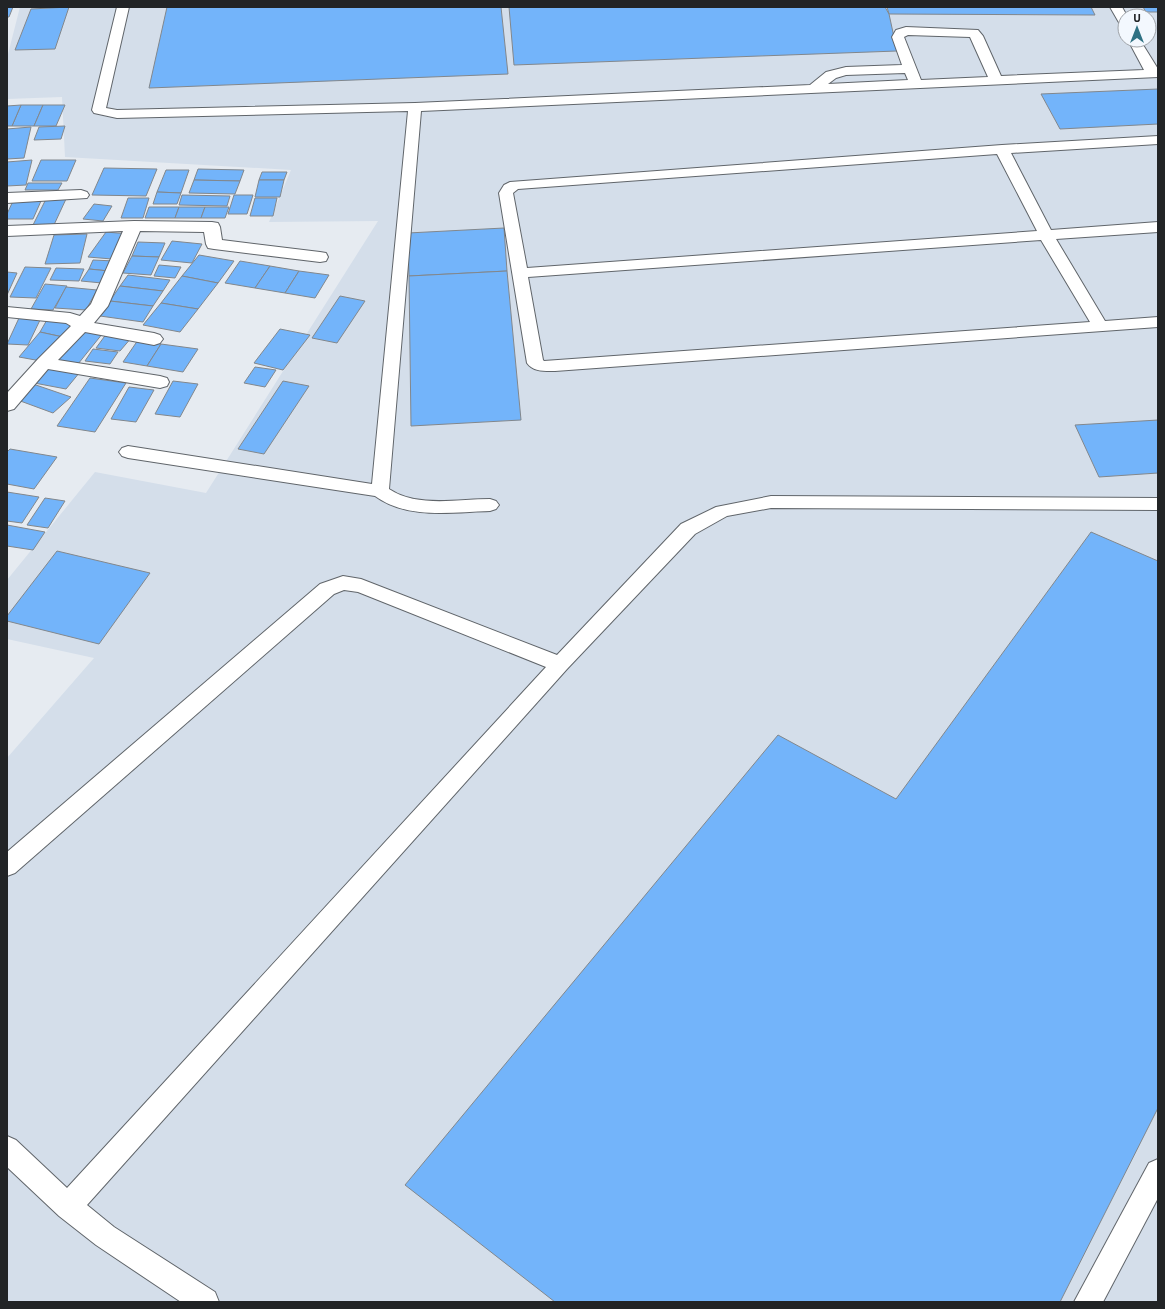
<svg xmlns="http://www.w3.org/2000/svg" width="1165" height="1309" font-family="'IBM Plex Sans',sans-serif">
  <rect width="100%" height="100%" fill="#e6ebf1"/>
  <path fill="#d4deea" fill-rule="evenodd" d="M 20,7 L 1158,7 L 1158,1302 L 7,1302 L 7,758 L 94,658 L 7,639 L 7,580 L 95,472 L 206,493 L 378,221 L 269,222 L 291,170 L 65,157 L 62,97 L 7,99 L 7,58 ZM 1125,16 L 1149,16 L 1149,40 L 1125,40 Z"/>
  <g fill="#73b4fa" stroke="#82878c">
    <polygon points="7,7 13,7 9,17 7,17"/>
    <polygon points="69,7 55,49 15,50 31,9"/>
    <polygon points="167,7 501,7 508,74 149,88"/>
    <polygon points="509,7 885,7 889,14 897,51 514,65"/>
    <polygon points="887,7 1091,7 1095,15 889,14"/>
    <polygon points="1143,7 1158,7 1158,12 1146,12"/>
    <polygon points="1158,89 1158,124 1060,129 1041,94"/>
    <polygon points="21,105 43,105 34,126 12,126"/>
    <polygon points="21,105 12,126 7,126 7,106"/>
    <polygon points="43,105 65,105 56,126 34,126"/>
    <polygon points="65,126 61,139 34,140 39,127"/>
    <polygon points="31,127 24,158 7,159 7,129"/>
    <polygon points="32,160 26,185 7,186 7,162"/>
    <polygon points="41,160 76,160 67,181 32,181"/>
    <polygon points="104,168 157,169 146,196 92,195"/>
    <polygon points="198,169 244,170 240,181 194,180"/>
    <polygon points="166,170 189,170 181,193 157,192"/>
    <polygon points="262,172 287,172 284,180 259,180"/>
    <polygon points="194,180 240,181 235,194 189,193"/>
    <polygon points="259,180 284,180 280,197 255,197"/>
    <polygon points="28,183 62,183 58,190 25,190"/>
    <polygon points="157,192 181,193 177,204 153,204"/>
    <polygon points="182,195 230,196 227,206 179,205"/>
    <polygon points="234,195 253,195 247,214 228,214"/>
    <polygon points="128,198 149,198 143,218 121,218"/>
    <polygon points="255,198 277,198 273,216 250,216"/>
    <polygon points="46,199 66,199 53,227 32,227"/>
    <polygon points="13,201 41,201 33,219 7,219 7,214"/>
    <polygon points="94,204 112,206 103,221 83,219"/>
    <polygon points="149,207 179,207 175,218 145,218"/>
    <polygon points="179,207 205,207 201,218 175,218"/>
    <polygon points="205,207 229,207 225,218 201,218"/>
    <polygon points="504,228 507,271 409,276 408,233"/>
    <polygon points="106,232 129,234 112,259 88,257"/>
    <polygon points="87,234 80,263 45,264 54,235"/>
    <polygon points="172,241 202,244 192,263 161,260"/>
    <polygon points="138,242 165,243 159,257 132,256"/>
    <polygon points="199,255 234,261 218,283 182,276"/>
    <polygon points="132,256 159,257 151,275 123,273"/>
    <polygon points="93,260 115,261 109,271 89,269"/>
    <polygon points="240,261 270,266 255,288 225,283"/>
    <polygon points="159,265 181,267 175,278 154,276"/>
    <polygon points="270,266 299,271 285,293 255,288"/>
    <polygon points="25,267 51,268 36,298 10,297"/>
    <polygon points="56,268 84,269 79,281 50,280"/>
    <polygon points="89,269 109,271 102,283 81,281"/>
    <polygon points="299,271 329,275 315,298 285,293"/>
    <polygon points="507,271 521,420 411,426 409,276"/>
    <polygon points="7,272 17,273 7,295"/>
    <polygon points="128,275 170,280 163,291 120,286"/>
    <polygon points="182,276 218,283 198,309 161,303"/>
    <polygon points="45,284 67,286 53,310 31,309"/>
    <polygon points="120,286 163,291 153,306 110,301"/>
    <polygon points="66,287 97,290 86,310 55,308"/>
    <polygon points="340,296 365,301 337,343 312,338"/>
    <polygon points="110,301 153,306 143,322 100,316"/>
    <polygon points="161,303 198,309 180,332 143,325"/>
    <polygon points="19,318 41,318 28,345 7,344"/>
    <polygon points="48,318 76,324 63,337 40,332"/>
    <polygon points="80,329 103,333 78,364 55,360"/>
    <polygon points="280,329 310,335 283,370 254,363"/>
    <polygon points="40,332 63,337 41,361 19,357"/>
    <polygon points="107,333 132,337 120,351 96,348"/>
    <polygon points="138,340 161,344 147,366 123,362"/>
    <polygon points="161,344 198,349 183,372 147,366"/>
    <polygon points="93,349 118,352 110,364 85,361"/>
    <polygon points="43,365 80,372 66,389 29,382"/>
    <polygon points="255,367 276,370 265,387 244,383"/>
    <polygon points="90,378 126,383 95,432 57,426"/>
    <polygon points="173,381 198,384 180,417 155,414"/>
    <polygon points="283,381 309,386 264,454 238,449"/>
    <polygon points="33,384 71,397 53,413 15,399"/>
    <polygon points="129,387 154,390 136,422 111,419"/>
    <polygon points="1158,420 1158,473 1099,477 1075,425"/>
    <polygon points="10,449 57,457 34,489 7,484 7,452"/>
    <polygon points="7,492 39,497 22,523 7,521"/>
    <polygon points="45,498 65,501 48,528 27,525"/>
    <polygon points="7,525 45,532 33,550 7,546"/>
    <polygon points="1091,532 1158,561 1158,1108 1060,1302 555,1302 405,1185 778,735 896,799"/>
    <polygon points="57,551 150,573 99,644 7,621 7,616"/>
  </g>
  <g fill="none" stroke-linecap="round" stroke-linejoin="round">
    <defs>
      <g id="lane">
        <path d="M 117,7 L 129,7 L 106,108 L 117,110 L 415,103 L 810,85 L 826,72 L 846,67 L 902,65 L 892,37 L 896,30 L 906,27 L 978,30 L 983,36 L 1001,76 L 1144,70 L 1128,40 L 1140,40 L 1158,69 L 1158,77 L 421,111 L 389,489 C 417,508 458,499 490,499 L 496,501 L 499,505 L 496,509 L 490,511 C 452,512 408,520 375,496 L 128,458 L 122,456 L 119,452 L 122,448 L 128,446 L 372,484 L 408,111 L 117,118 L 94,113 L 92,110 ZM 908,35 L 970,37 L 988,77 L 921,80 L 904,37 ZM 905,73 L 908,80 L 828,84 L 836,78 L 846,75 Z"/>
        <polygon points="1110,7 1122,7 1127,16 1125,16 1125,27 1121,26"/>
        <path d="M 1158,136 L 1158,144 L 1011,153 L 1051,230 L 1158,222 L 1158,232 L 1056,239 L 1105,321 L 1158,317 L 1158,327 L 555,371 C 545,371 533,372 527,363 L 499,193 L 504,185 L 510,182 L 1002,145 ZM 997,154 L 1037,231 L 527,268 L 513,193 L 518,189 ZM 1041,240 L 1090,322 L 544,361 L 543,360 L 528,277 Z"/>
        <polygon points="771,496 1158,498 1158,510 771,508 727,516 695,534 567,669 87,1205 114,1227 215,1292 219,1302 181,1302 96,1245 59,1216 7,1167 7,1136 16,1140 67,1188 546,667 358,592 344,590 334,594 15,873 7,876 7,852 320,584 343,576 361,579 557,655 681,524 716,507"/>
        <polygon points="1158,1159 1158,1198 1103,1302 1074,1302 1149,1163"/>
      </g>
      <g id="street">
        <polygon points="81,190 87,192 89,195 87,198 7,203 7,193"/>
        <polygon points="134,221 212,222 218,223 220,227 222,240 320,252 326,253 328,257 326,261 320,262 214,249 208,248 206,244 204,232 140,231 108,306 94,323 154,333 160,335 163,339 160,343 154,345 85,332 58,360 160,376 167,378 169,382 167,386 160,388 48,369 14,409 7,411 7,393 38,359 71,326 66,323 7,317 7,307 70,313 80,316 91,304 123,231 7,236 7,226"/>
      </g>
    </defs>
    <use href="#lane" stroke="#60656a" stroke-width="2"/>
    <use href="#street" stroke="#60656a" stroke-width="2"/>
    <use href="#lane" fill="#fff" fill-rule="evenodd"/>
    <use href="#street" fill="#fff" fill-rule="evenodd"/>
  </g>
  <rect width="1165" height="1309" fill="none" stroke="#222426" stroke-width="16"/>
  <g transform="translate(1137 28)"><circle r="19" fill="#f3f8fe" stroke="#9fa3a8"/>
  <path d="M0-3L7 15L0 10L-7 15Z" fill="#2f7183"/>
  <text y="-6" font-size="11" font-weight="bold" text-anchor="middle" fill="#222426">U</text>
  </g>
</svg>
